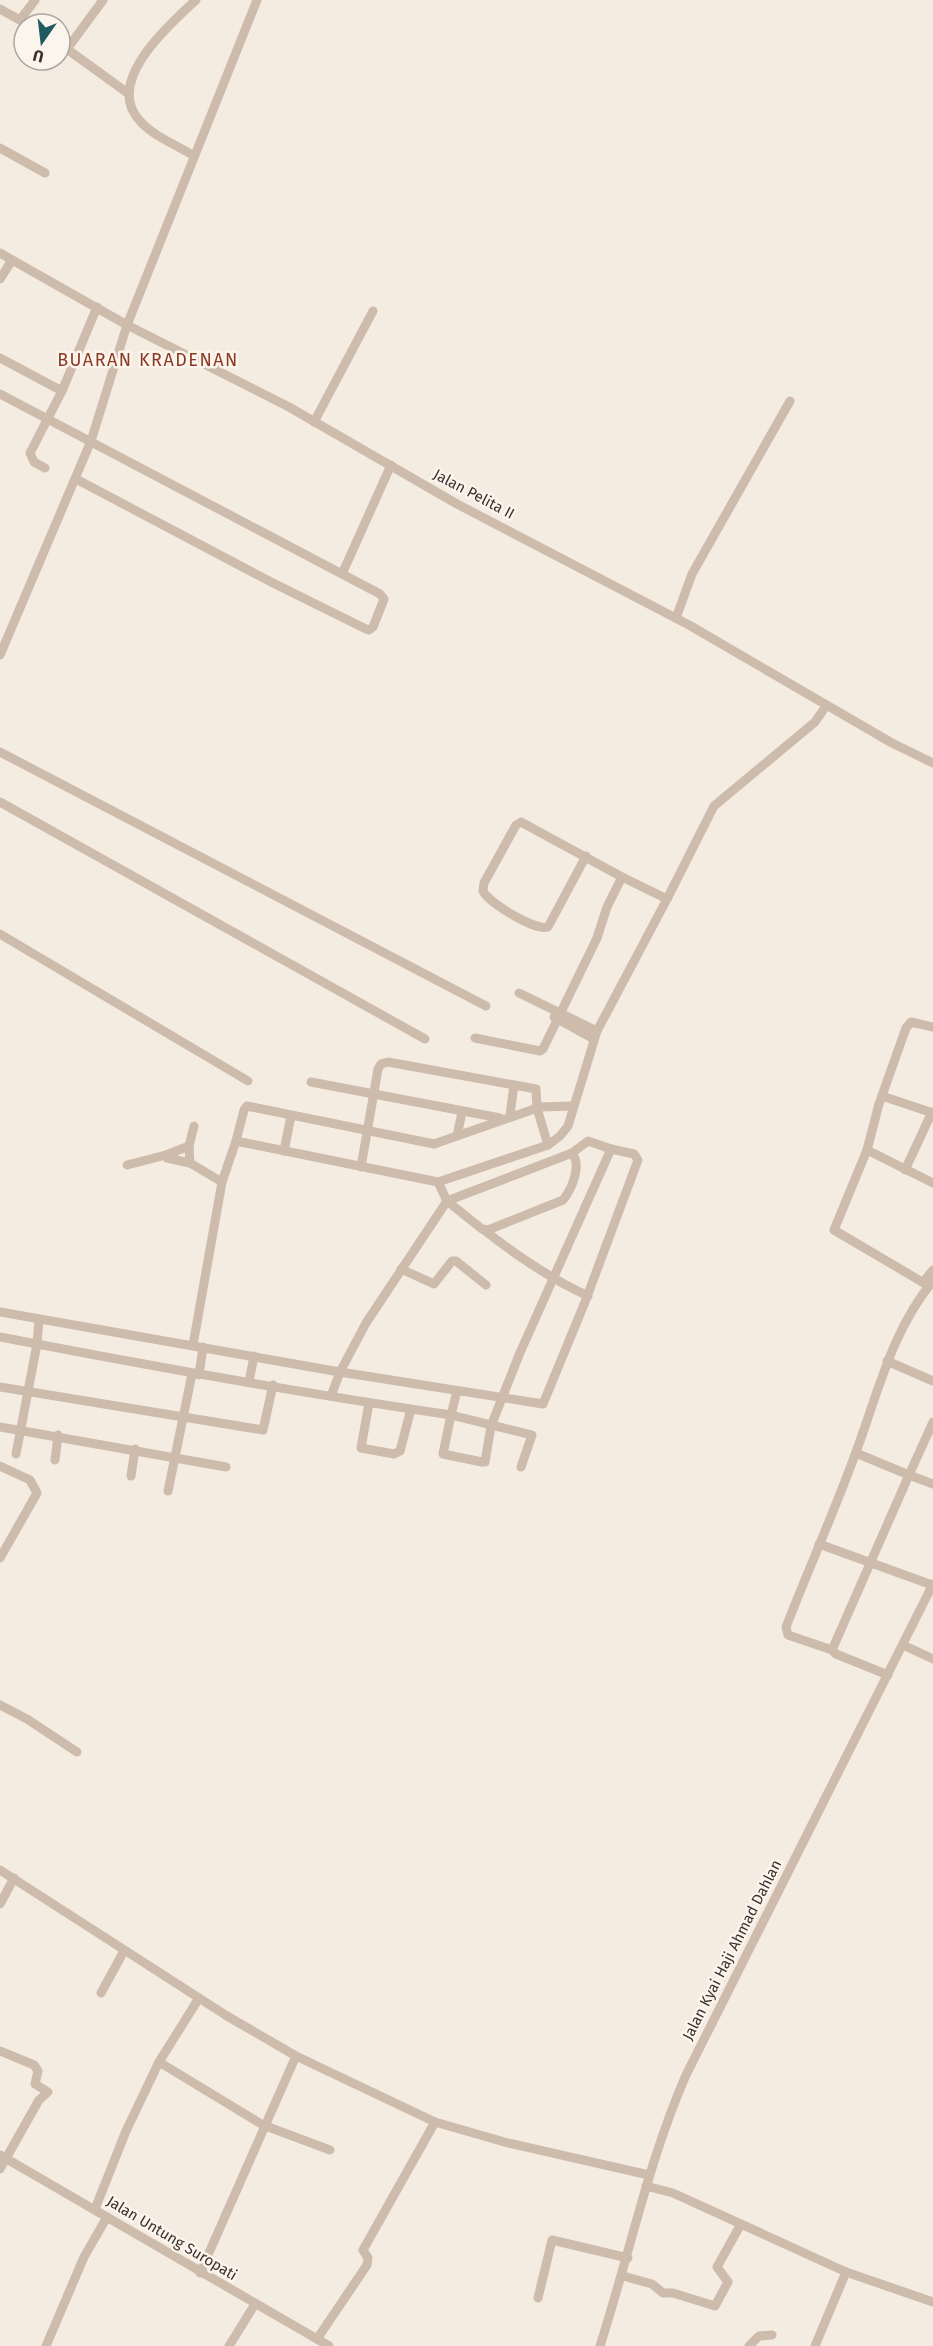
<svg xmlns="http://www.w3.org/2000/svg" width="933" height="2346" font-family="'Fira Sans',sans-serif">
  <rect width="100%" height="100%" fill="#f4ebe1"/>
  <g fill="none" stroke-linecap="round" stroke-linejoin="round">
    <g stroke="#cdbbac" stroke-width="9">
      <polyline points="0,9 27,24"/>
      <polyline points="20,20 35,0"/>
      <polyline points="60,44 129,94"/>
      <polyline points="67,49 103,0"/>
      <polyline points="0,148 45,173"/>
      <path d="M 194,156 C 177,145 153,136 140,121 C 103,82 170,24 196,0"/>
      <polyline points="0,253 127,325 289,407 457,504 689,625 892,743 933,763"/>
      <polyline points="0,279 12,260"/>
      <polyline points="0,358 62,391 97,307"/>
      <polyline points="0,394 380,594 384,599 373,627 369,630 366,629 271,582 76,479"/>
      <polyline points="314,422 373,311"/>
      <polyline points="45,468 34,462 30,453 62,391"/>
      <polyline points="342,574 391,465"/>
      <polyline points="676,618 692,574 790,401"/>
      <polyline points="0,655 91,441 127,325 257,0"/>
      <polyline points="0,752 486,1006"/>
      <polyline points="0,802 425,1039"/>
      <path d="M 586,856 L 548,927 C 535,931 489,903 483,891 L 484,883 L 516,825 L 521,822 L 622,877"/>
      <polyline points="0,934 248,1081"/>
      <polyline points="554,1017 594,1039"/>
      <polyline points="597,1031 667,899"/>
      <polyline points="475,1038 540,1051 543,1049 597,938 607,907 622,877 667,899 714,806 815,722 826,706"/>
      <polyline points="311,1082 500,1118"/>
      <polyline points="882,1096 933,1113"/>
      <polyline points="510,1115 514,1085"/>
      <polyline points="457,1136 462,1112"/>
      <polyline points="236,1141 244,1110 247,1106 434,1144 540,1107 573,1106"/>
      <polyline points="189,1146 166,1155 167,1158 190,1163 222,1182"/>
      <polyline points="867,1150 933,1183"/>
      <polyline points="284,1151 291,1116"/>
      <polyline points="190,1163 189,1146 194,1126"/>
      <polyline points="127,1165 166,1155"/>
      <polyline points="361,1167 378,1069 381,1064 388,1062 536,1089 537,1108 548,1145"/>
      <polyline points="905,1170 932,1112"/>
      <polyline points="438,1182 548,1145 560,1136 568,1126 597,1031 519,993"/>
      <path d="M 484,1230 C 517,1256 549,1278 588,1296"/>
      <polyline points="401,1269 434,1284 452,1261 456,1261 486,1285"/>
      <polyline points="924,1281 933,1270"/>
      <polyline points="929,1286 834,1230 867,1150 879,1104 906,1028 911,1022 933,1027"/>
      <polyline points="0,1312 340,1372 543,1404 585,1302 638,1160 634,1154 611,1149"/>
      <path d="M 0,1337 C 150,1366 300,1393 451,1415 L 443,1454 L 482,1462 L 485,1462 L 491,1426 L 519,1355 L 611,1149 L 588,1141 L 572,1153 L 447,1201 L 366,1323 L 340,1372 L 331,1396"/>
      <path d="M 193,1345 L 222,1182 L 236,1141 L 438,1182 L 447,1201 L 482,1229 L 488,1230 L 563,1200 C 572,1189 582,1165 572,1153"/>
      <polyline points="887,1361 933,1381"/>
      <polyline points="199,1375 203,1347"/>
      <polyline points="249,1382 254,1356"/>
      <polyline points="0,1387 263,1430 273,1385"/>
      <polyline points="457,1391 451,1415 532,1435 521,1467"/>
      <polyline points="369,1403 361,1448 394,1454 400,1451 411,1409"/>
      <polyline points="933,1422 909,1475 933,1484"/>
      <polyline points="0,1427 226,1467"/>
      <polyline points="16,1454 37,1344 39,1319"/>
      <polyline points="55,1460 58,1435"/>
      <polyline points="0,1466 30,1480 37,1493 0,1558"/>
      <polyline points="131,1476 135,1449"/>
      <polyline points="168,1491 192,1374"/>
      <polyline points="819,1544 932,1585"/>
      <polyline points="903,1645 933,1659"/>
      <polyline points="832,1650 909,1475 856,1453"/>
      <path d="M 888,1675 L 836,1654 L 832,1650 L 788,1635 L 786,1627 C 809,1568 835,1510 856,1452 C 878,1393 892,1330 933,1281"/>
      <polyline points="0,1705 27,1719 77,1752"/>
      <polyline points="0,1870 227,2016 296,2056 200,2273"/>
      <polyline points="0,1904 14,1878"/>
      <polyline points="101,1993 124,1951"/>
      <polyline points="0,2051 34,2065 38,2071 35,2084 48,2092 39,2100 0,2169"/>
      <polyline points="296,2056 435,2122 508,2143 649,2175"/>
      <polyline points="159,2062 263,2125 330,2150"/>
      <polyline points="0,2155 329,2346"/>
      <polyline points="646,2186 673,2193 846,2272 933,2302"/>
      <polyline points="95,2209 126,2131 159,2062 199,1998"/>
      <polyline points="623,2276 652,2284 663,2293 673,2293 715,2306 728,2282 717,2267 741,2224"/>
      <polyline points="538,2298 552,2240 628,2258"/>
      <polyline points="317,2339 367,2265 368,2258 363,2250 435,2122"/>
      <polyline points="46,2346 84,2257 107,2217"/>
      <polyline points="229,2346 255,2304"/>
      <path d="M 600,2346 C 629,2256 648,2162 686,2075 L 933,1584"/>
      <polyline points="749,2346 759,2336 772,2335"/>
      <polyline points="815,2346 846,2272"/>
    </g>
  </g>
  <g text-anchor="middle" stroke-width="5" stroke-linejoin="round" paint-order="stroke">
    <g font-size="15" fill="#3b302b" stroke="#fbf5ee">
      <text transform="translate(474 494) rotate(28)" y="5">Jalan Pelita II</text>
      <text transform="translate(732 1950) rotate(-63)" y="5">Jalan Kyai Haji Ahmad Dahlan</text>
      <text transform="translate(172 2238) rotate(31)" y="5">Jalan Untung Suropati</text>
    </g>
    <g font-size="18" letter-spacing="1.5" fill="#8c3b22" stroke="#fbf5ee">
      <text x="148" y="366">BUARAN KRADENAN</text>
    </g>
  </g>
  <g transform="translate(42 42) rotate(194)"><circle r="28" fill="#fbf5ee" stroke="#aea6a0" stroke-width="1.5"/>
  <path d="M0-4.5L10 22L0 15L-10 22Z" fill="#1f5a5e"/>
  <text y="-9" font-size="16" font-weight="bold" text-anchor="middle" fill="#3b302b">U</text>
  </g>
</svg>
